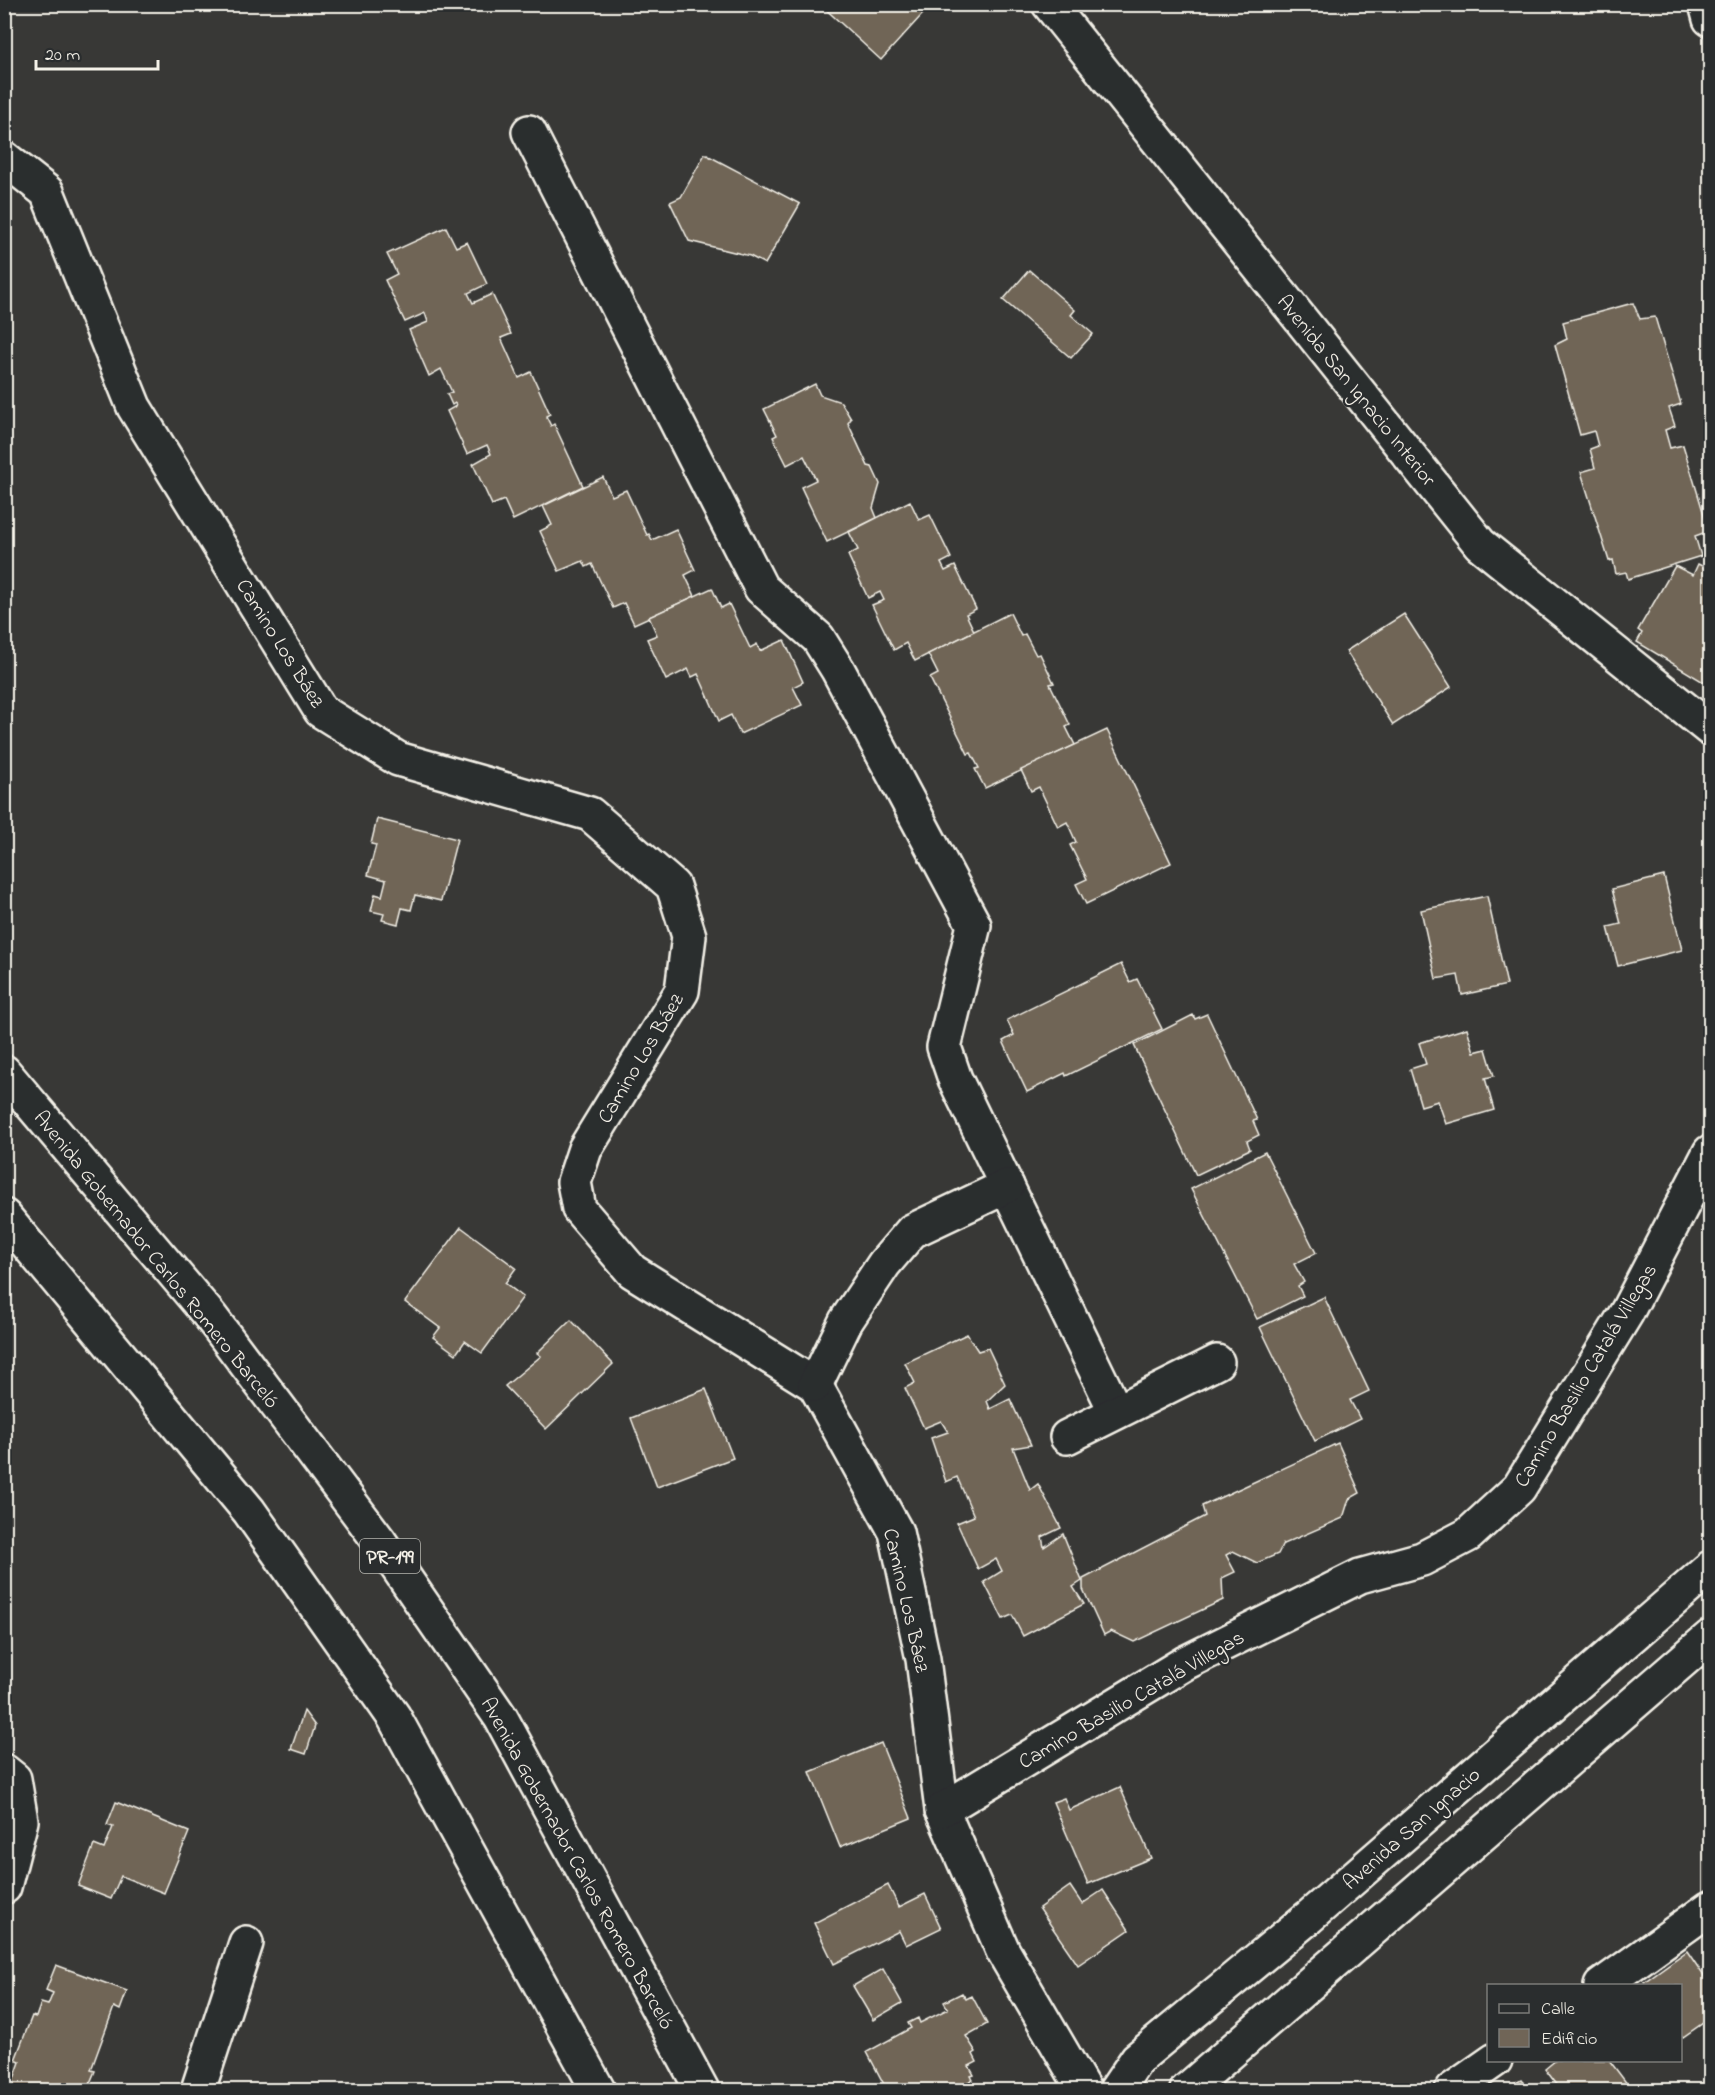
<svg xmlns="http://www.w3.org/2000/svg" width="1715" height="2095" font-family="'Indie Flower',sans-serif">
  <rect width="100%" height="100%" fill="#383836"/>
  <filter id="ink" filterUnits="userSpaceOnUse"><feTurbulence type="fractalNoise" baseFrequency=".0167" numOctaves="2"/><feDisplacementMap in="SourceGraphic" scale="12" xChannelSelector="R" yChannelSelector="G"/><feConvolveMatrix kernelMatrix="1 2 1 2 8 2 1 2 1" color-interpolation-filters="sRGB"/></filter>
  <g filter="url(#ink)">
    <g fill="#706557" stroke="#f4f1e8" stroke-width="1.5">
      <polygon points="820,4 931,4 931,5 881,60"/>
      <polygon points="705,154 800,204 765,264 750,256 689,241 670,202 681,197"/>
      <polygon points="446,227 456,247 467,242 487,284 468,293 473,303 492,294 511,334 501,338 519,378 531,372 550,414 546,416 551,426 554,424 583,486 513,520 504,500 492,505 473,464 491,454 487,445 467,454 447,411 456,406 455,403 452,405 447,394 452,392 441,369 429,376 409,330 428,322 425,313 405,322 385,280 397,274 387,254"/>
      <polygon points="1029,270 1075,310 1071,315 1093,334 1071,358 1003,300"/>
      <polygon points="1633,303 1640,319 1655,317 1681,404 1669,408 1675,426 1665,430 1670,448 1683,445 1709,531 1695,536 1701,556 1628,579 1626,572 1616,574 1613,560 1609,561 1581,472 1595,468 1590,449 1598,446 1594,431 1580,435 1555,345 1567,339 1563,322"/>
      <polygon points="815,384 820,395 841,402 851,419 848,423 868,466 872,467 880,484 873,508 877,518 827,542 801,487 816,480 804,456 787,465 773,437 777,435 764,409"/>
      <polygon points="603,477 612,496 626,490 647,535 649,534 652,540 676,529 695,570 685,575 695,596 634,624 624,603 613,608 592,564 586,567 583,561 559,571 540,531 552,525 543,506"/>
      <polygon points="910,501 919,520 930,515 951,558 941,563 945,571 955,566 976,609 966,614 974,631 915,661 906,643 894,650 872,605 884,600 880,592 868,598 848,555 858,550 849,532"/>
      <polygon points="1698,564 1710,570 1710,686 1637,642 1642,633 1638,630 1675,566 1693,575"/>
      <polygon points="712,588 721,608 729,604 750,648 757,644 760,651 784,640 803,682 793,687 802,705 740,734 731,715 719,721 698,674 692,677 688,669 666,680 647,639 657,635 649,617"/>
      <polygon points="1010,613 1021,636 1025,634 1036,655 1040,654 1054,683 1050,684 1070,725 1066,727 1075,745 985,788 975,769 979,768 971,753 968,754 930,678 938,674 928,654"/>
      <polygon points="1404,614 1451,687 1393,725 1346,651"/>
      <polygon points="1107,730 1171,863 1086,904 1076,884 1087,879 1070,845 1076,842 1067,822 1058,827 1039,787 1031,791 1021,770"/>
      <polygon points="377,819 457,839 441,901 415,895 411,910 402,908 398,924 382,920 384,914 371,911 375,894 382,896 386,880 368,875 376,845 371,844"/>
      <polygon points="1664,876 1682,950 1618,966 1608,927 1621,924 1612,889"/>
      <polygon points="1487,896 1507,985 1462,995 1458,975 1436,979 1421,910"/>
      <polygon points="1121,964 1130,982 1137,979 1162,1029 1066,1076 1065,1073 1027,1092 1003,1041 1014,1035 1007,1020"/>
      <polygon points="1207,1014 1257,1120 1253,1121 1259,1135 1247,1141 1250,1149 1196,1175 1134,1045 1193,1015 1195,1019"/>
      <polygon points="1467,1028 1474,1052 1486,1049 1494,1076 1485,1078 1494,1110 1446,1124 1438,1101 1421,1106 1410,1069 1426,1064 1419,1043"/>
      <polygon points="1265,1152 1316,1253 1294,1264 1304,1282 1298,1286 1303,1296 1257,1319 1191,1189"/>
      <polygon points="461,1227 516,1268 505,1283 523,1297 482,1353 465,1341 456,1354 433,1337 440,1328 405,1302"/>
      <polygon points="1324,1297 1369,1391 1350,1400 1360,1419 1315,1441 1260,1327"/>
      <polygon points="571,1320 613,1364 546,1429 505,1386 541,1356 537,1353"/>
      <polygon points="967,1334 978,1351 988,1348 1005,1384 987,1401 990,1409 1010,1399 1031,1445 1013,1448 1030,1490 1038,1484 1061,1528 1042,1537 1044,1547 1063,1534 1082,1581 1073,1587 1084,1604 1023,1636 1012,1615 1003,1619 984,1582 1002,1571 996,1559 978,1569 957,1523 974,1516 957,1477 946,1482 931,1438 948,1432 941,1421 924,1428 905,1388 915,1383 905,1363"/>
      <polygon points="706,1389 733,1458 657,1487 631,1418"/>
      <polygon points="1338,1443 1360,1493 1349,1499 1343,1518 1283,1544 1278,1554 1257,1563 1233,1551 1226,1555 1235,1572 1222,1578 1223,1600 1134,1642 1111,1631 1104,1635 1083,1589 1083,1579 1205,1516 1202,1506"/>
      <polygon points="304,1711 315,1726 306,1754 291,1749"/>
      <polygon points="881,1743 911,1818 840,1847 810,1772"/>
      <polygon points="1120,1787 1151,1858 1088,1884 1053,1802 1064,1798 1069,1810"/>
      <polygon points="116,1802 189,1832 164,1893 121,1876 111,1899 78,1886 94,1845 104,1849 113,1827 107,1825"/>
      <polygon points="888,1885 899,1907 925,1894 941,1928 906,1945 899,1931 834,1964 814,1923"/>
      <polygon points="1070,1886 1082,1904 1103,1890 1129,1930 1078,1965 1039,1908"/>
      <polygon points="1687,1951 1710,1985 1710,2018 1683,2037 1680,2034 1680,1986 1647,1986 1644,1982"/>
      <polygon points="56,1965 127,1991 120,2010 114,2007 91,2070 95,2071 87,2090 10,2090 20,2062 15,2060 32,2016 36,2017 41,2003 48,2005 53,1993 46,1990"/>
      <polygon points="883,1969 902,2003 873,2020 853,1986"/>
      <polygon points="962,1993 966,1999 972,1996 987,2024 966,2036 976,2052 973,2054 977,2062 969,2066 974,2075 971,2076 973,2080 968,2082 970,2086 960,2090 954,2088 913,2090 911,2087 904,2090 887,2090 867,2052 911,2028 908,2023 918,2018 920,2023 948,2009 944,2002"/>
      <polygon points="1556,2060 1609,2060 1628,2085 1621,2090 1561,2090 1545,2069"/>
      <polygon points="1521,2080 1529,2090 1506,2090 1516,2083"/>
    </g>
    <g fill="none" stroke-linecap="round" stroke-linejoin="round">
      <defs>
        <g id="minor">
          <polyline points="1049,4 1480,544 1710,729"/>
          <polyline points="1706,4 1710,19"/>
          <polyline points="529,132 761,588 818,638 838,670 974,925 944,1047 955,1079 1116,1412"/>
          <polyline points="4,158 47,192 134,407 321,711 398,759 590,814 673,886 689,936 682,991 585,1149 574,1182 579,1209 632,1271 815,1385 896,1532 923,1659 942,1810 1003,1951 1084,2090"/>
          <polyline points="815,1385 846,1321 884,1264 912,1231 1007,1186"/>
          <polyline points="1067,1437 1217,1362"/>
          <polyline points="4,1771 14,1779 21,1821 4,1887"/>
          <polyline points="942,1810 1185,1663 1360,1576 1422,1559 1468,1535 1519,1488 1627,1312 1710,1152"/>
          <polyline points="1601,1986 1710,1908"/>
          <polyline points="198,2090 246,1943"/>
          <polyline points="1116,2090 1137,2059 1309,1917 1710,1568"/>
          <polyline points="1187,2090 1710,1637"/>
          <polyline points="1452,2090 1495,2060"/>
        </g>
        <g id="major">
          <polyline points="4,1072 210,1316 380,1542 501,1718 702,2090"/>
          <polyline points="4,1216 249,1511 394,1717 598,2090"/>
        </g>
      </defs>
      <use href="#minor" stroke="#f4f1e8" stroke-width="38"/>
      <use href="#major" stroke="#f4f1e8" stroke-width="38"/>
      <use href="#minor" stroke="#2a2d2e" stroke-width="33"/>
      <use href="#major" stroke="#2a2d2e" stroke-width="33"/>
    </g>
  </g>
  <g text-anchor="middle" stroke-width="4.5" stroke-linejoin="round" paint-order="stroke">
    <rect fill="#2a2d2e" stroke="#b7b6b0" stroke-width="1.5" x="360" y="1539" width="60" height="34" rx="4.5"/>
    <g font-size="20" font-weight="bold" fill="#f4f1e8">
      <text x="390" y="1563">PR-199</text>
    </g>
    <g font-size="21" fill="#f4f1e8" stroke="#2a2d2e">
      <text transform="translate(1357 390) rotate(51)" y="7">Avenida San Ignacio Interior</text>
      <text transform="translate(281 643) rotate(58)" y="7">Camino Los Báez</text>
      <text transform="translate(640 1058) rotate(-59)" y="7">Camino Los Báez</text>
      <text transform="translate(157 1259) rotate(51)" y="7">Avenida Gobernador Carlos Romero Barceló</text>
      <text transform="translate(1585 1375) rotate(-59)" y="7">Camino Basilio Catalá Villegas</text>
      <text transform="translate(907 1600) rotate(77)" y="7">Camino Los Báez</text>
      <text transform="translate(1131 1699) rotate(-30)" y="7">Camino Basilio Catalá Villegas</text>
      <text transform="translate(1411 1828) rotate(-41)" y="7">Avenida San Ignacio</text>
      <text transform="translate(578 1863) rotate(61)" y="7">Avenida Gobernador Carlos Romero Barceló</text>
    </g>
  </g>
  <rect width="1715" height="2095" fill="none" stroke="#2a2d2e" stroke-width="24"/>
  <rect x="12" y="12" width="1691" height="2071" fill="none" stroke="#f4f1e8" stroke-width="2" filter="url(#ink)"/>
  <rect x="1487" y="1984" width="195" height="78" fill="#2a2d2e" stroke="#7b7b78" stroke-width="1.5"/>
  <rect x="1499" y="2004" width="30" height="9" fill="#2a2d2e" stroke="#7b7b78" stroke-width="1.5"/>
  <text x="1541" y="2014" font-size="18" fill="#f4f1e8">Calle</text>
  <rect x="1499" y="2029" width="30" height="18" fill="#706557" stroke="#7b7b78" stroke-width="1.5"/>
  <text x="1541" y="2044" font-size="18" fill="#f4f1e8">Edificio</text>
  <path d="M36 60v9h122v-9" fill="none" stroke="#f4f1e8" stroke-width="3"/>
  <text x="45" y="60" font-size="18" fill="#f4f1e8" stroke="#2a2d2e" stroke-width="4.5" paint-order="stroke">20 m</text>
</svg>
